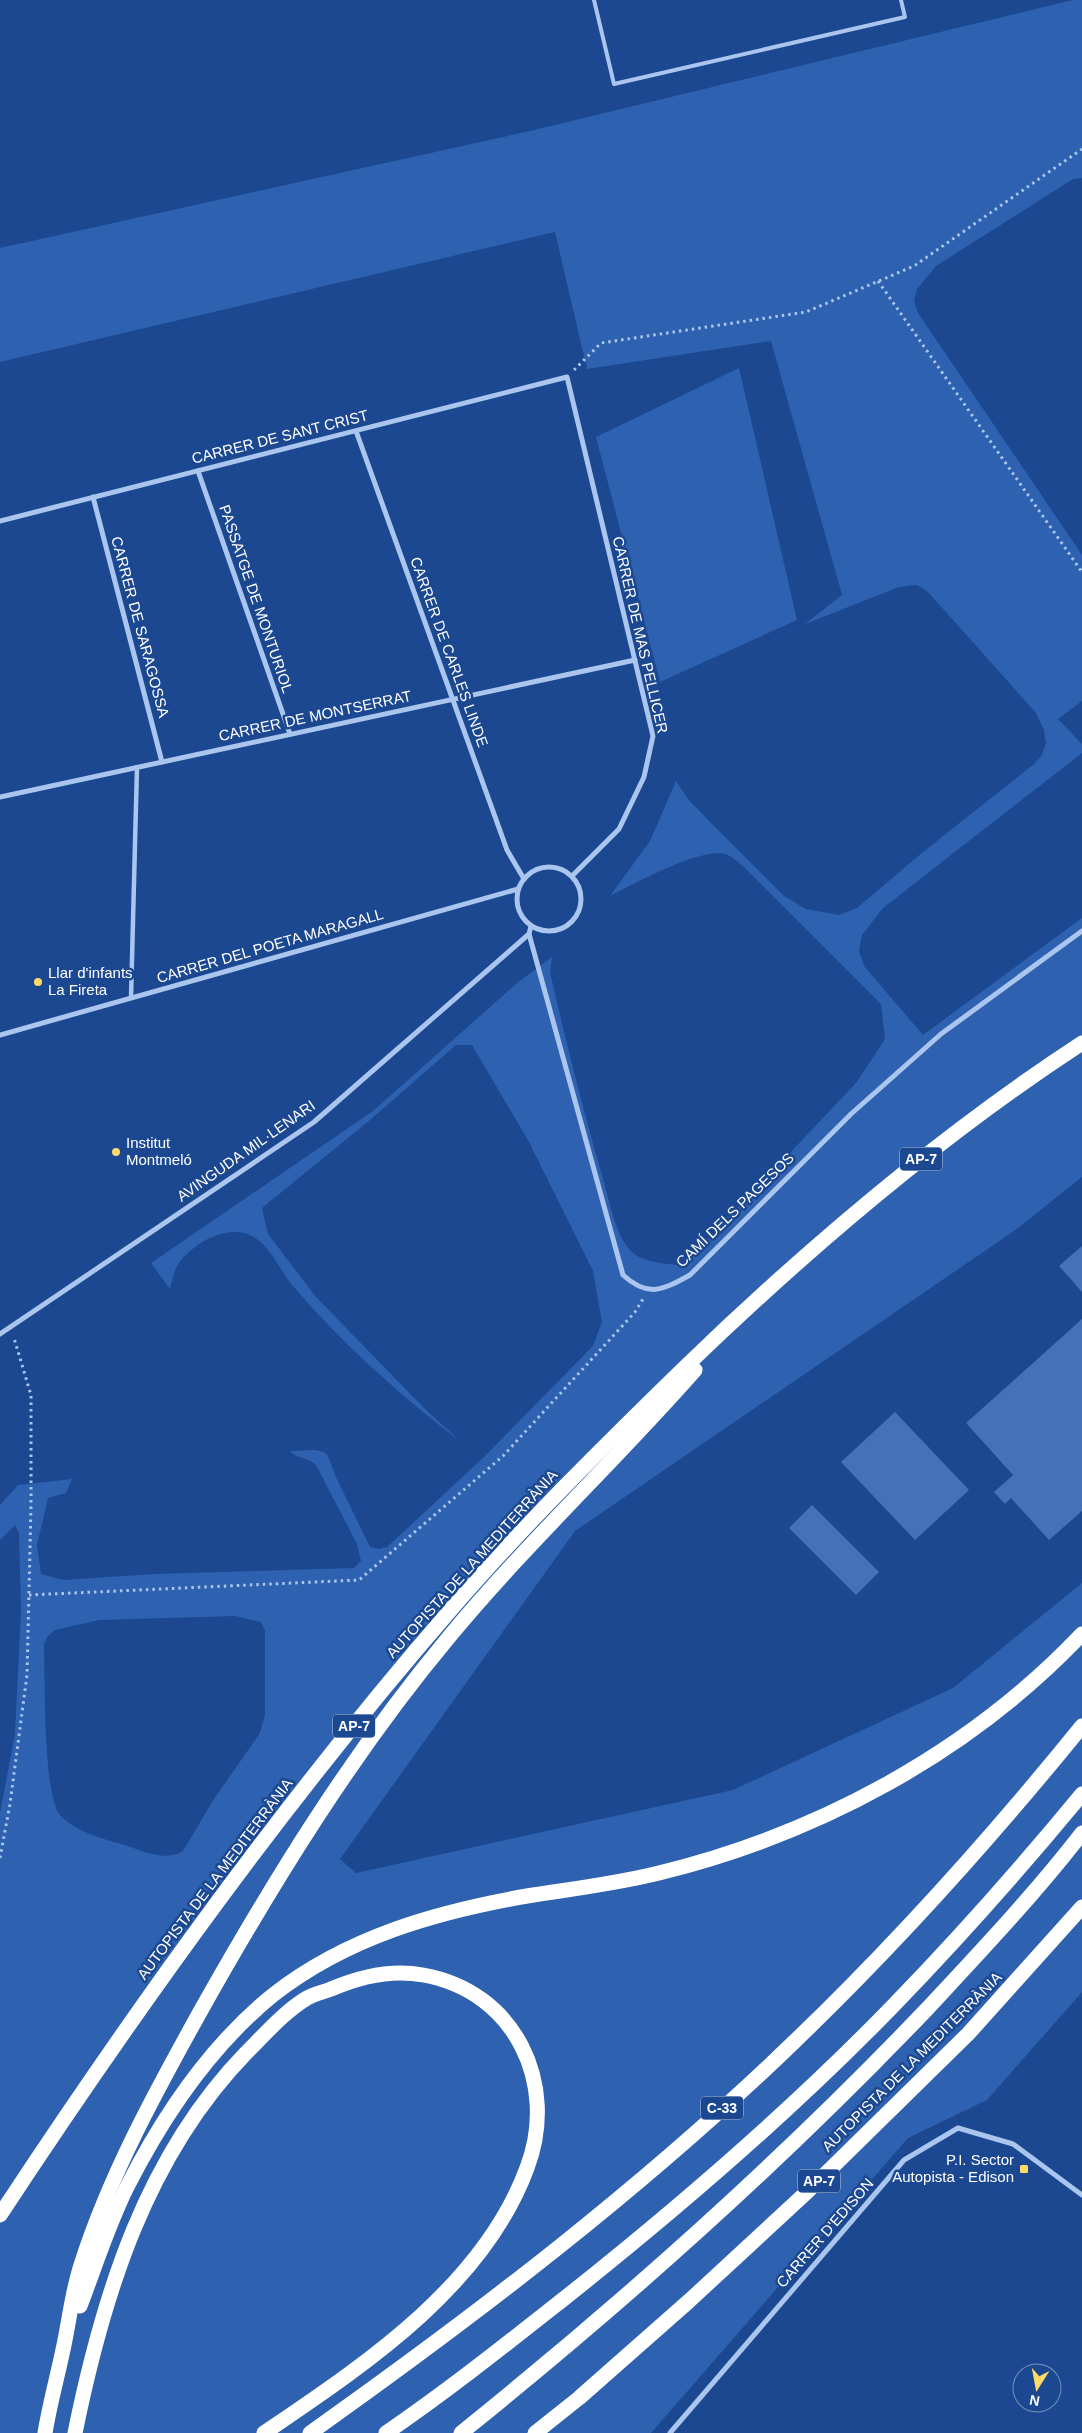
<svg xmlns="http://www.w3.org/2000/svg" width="1082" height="2433" font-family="Helvetica,sans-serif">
  <rect width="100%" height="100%" fill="#1b4891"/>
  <g fill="#2e61af" fill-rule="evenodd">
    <path d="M 1073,0 L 1082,0 L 1082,178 L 1073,179 L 936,266 L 917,289 L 914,301 L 918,313 L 1082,555 L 1082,701 L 1058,719 L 1082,744 L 1082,753 L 883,908 L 862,935 L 859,951 L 864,966 L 923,1035 L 1082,918 L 1082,1177 L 1014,1231 L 575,1531 L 340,1859 L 356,1873 L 733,1790 L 953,1688 L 1082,1583 L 1082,1992 L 987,2100 L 908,2138 L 651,2433 L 0,2433 L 0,1813 L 15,1734 L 21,1610 L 19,1533 L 15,1525 L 0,1540 L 0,1505 L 18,1485 L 72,1479 L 66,1493 L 48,1498 L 37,1545 L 41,1574 L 63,1580 L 155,1574 L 354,1568 L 361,1561 L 357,1544 L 317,1467 C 310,1456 298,1460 290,1451 L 315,1450 L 324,1452 L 328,1456 L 336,1477 L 370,1547 L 379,1549 L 387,1547 L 485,1456 L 593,1346 L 602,1322 L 593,1271 L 529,1142 L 472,1045 L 456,1045 L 370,1120 L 262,1208 L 268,1234 L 316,1297 L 424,1408 L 461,1442 C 400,1395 342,1344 292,1285 C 279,1269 268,1241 247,1234 C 223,1226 193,1244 178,1264 C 174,1271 172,1281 170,1289 L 151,1263 L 373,1111 L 517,983 L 552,957 L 550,972 C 566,1042 583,1110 603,1179 C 610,1201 614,1232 630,1250 C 640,1262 665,1264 680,1265 L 700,1248 L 856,1083 L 885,1039 L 881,1004 L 744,867 C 738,862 732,856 725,854 C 698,848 635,884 610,896 L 650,841 L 676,781 L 688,799 L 713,825 L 784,896 L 806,909 L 839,915 L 857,908 L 923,852 L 1034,764 L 1042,755 L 1046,743 L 1044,730 L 1036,713 L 928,592 L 917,585 L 899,587 L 805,624 L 842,595 L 771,341 L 587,369 L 555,232 L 0,362 L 0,248 L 530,131 ZM 235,1616 L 261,1622 L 265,1631 L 265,1715 L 260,1733 L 214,1799 L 183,1851 C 165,1862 143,1851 125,1845 C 103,1839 76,1832 60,1815 C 43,1796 45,1675 44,1644 L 48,1636 L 55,1630 L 99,1620 Z"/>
    <polygon points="739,368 797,620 660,682 596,437"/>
  </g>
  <g fill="#4471b9">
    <polygon points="1082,1246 1082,1292 1059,1266"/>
    <polygon points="1082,1319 1082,1511 1049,1540 1011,1498 1005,1504 994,1492 1013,1475 966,1423"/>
    <polygon points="895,1412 969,1490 915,1540 841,1462"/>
    <polygon points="812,1505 879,1572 856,1595 789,1528"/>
  </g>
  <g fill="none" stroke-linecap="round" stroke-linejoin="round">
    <g stroke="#aac5ee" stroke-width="3" stroke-dasharray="2.5 4" stroke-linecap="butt">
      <polyline points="878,281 1082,572"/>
      <polyline points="574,370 601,343 806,312 914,266 1082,149"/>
      <polyline points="29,1595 359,1580 503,1456 635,1312 643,1299"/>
      <polyline points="0,1858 10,1804 27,1675 31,1506 31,1395 14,1338"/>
    </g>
    <polyline stroke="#aac5ee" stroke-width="4" points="594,0 614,84 905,17 901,0"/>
    <polyline stroke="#aac5ee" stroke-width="4.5" points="131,998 137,767"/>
    <g stroke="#aac5ee" stroke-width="5">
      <polyline points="356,431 507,850 524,879"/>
      <polyline points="198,471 290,734"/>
      <polyline points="93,497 162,762"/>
      <polyline points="0,521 567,377 653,736 644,777 619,829 572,876"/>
      <polyline points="0,797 635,660"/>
      <circle cx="549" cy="899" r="32"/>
      <path d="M 529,934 L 623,1275 C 648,1298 663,1290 690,1275 L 851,1114 L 941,1034 L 1082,931"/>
      <polyline points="0,1035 518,889"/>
      <polyline points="0,1334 314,1122 529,934 531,926"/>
      <polyline points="670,2433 904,2160 958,2128 1013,2144 1082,2195"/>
    </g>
    <g stroke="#fff" stroke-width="15">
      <path d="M 0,2215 C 139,2004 287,1798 453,1607 C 525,1524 604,1446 683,1369 C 806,1250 938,1137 1082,1043"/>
      <path d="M 80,2306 C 95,2267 108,2225 127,2187 C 163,2116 210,2046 273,1995 C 347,1937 436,1912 527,1896 C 571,1889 615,1884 659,1873 C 818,1834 969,1753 1082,1634"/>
      <path d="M 45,2433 C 50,2402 59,2371 65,2340 C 70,2315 73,2289 81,2265 C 109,2177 155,2093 200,2012 C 273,1882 353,1752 449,1637 C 526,1544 615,1461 695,1370"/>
      <path d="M 75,2433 C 103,2295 146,2156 246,2053 C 265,2034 284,2012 307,1998 C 314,1994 323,1992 331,1989 C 359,1977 392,1969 423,1975 C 515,1991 559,2084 527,2168 C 483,2287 364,2365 264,2433"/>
      <path d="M 310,2433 C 479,2313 645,2186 794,2042 C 897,1943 992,1837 1082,1726"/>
      <path d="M 386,2433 C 446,2392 504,2346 561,2301 C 676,2210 789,2113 892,2007 C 958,1939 1021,1868 1082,1794"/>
      <path d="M 461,2433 C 624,2302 782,2161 927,2009 C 980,1952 1034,1895 1082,1833"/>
      <polyline points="535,2433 579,2398 689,2301 808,2191 968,2034 1082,1907"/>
    </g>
  </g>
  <g fill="#ffdb67" stroke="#1b4891" stroke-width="2">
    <circle cx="38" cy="982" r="5"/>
    <circle cx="116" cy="1152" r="5"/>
    <rect x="1019" y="2164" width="10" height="10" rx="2.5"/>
  </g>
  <g text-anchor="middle" stroke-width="5" stroke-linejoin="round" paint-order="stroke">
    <g fill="#1b4891" stroke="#bbc8de" stroke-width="1">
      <rect x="900" y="1147.5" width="42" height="23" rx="4"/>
      <rect x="333" y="1714.5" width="42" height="23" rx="4"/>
      <rect x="701" y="2096.5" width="42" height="23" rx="4"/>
      <rect x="798" y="2169.5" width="42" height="23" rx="4"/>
    </g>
    <g font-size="14" font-weight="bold" fill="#fff">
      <text x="921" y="1164">AP-7</text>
      <text x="354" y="1731">AP-7</text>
      <text x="722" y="2113">C-33</text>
      <text x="819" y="2186">AP-7</text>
    </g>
    <g font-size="15" fill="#fff" stroke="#1b4891">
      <text transform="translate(280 437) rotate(-14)" y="5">CARRER DE SANT CRIST</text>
      <text transform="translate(256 599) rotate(71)" y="5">PASSATGE DE MONTURIOL</text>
      <text transform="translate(140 627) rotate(75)" y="5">CARRER DE SARAGOSSA</text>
      <text transform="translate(640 635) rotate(77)" y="5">CARRER DE MAS PELLICER</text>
      <text transform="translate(449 652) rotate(70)" y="5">CARRER DE CARLES LINDE</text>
      <text transform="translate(315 716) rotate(-12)" y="5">CARRER DE MONTSERRAT</text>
      <text transform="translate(270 946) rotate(-16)" y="5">CARRER DEL POETA MARAGALL</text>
      <text transform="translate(246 1151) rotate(-35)" y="5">AVINGUDA MIL·LENARI</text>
      <text transform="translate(735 1210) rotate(-44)" y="5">CAMÍ DELS PAGESOS</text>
      <text transform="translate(472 1564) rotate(-48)" y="5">AUTOPISTA DE LA MEDITERRÀNIA</text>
      <text transform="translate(215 1879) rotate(-53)" y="5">AUTOPISTA DE LA MEDITERRÀNIA</text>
      <text transform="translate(912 2062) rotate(-45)" y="5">AUTOPISTA DE LA MEDITERRÀNIA</text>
      <text transform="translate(825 2233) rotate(-49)" y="5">CARRER D'EDISON</text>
    </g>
    <g font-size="15" fill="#fff" stroke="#1b4891" text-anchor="start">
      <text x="48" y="978">Llar d'infants<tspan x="48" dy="17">La Fireta</tspan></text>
      <text x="126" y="1148">Institut<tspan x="126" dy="17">Montmeló</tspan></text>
      <text x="1014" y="2165" text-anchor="end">P.I. Sector<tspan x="1014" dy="17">Autopista - Edison</tspan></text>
    </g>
  </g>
  <g transform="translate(1037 2388) rotate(191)"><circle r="24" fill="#1b4891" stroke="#7691bd"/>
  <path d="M0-4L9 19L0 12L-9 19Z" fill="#ffdb67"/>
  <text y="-8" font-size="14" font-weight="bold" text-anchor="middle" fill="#ffffff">N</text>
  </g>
</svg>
